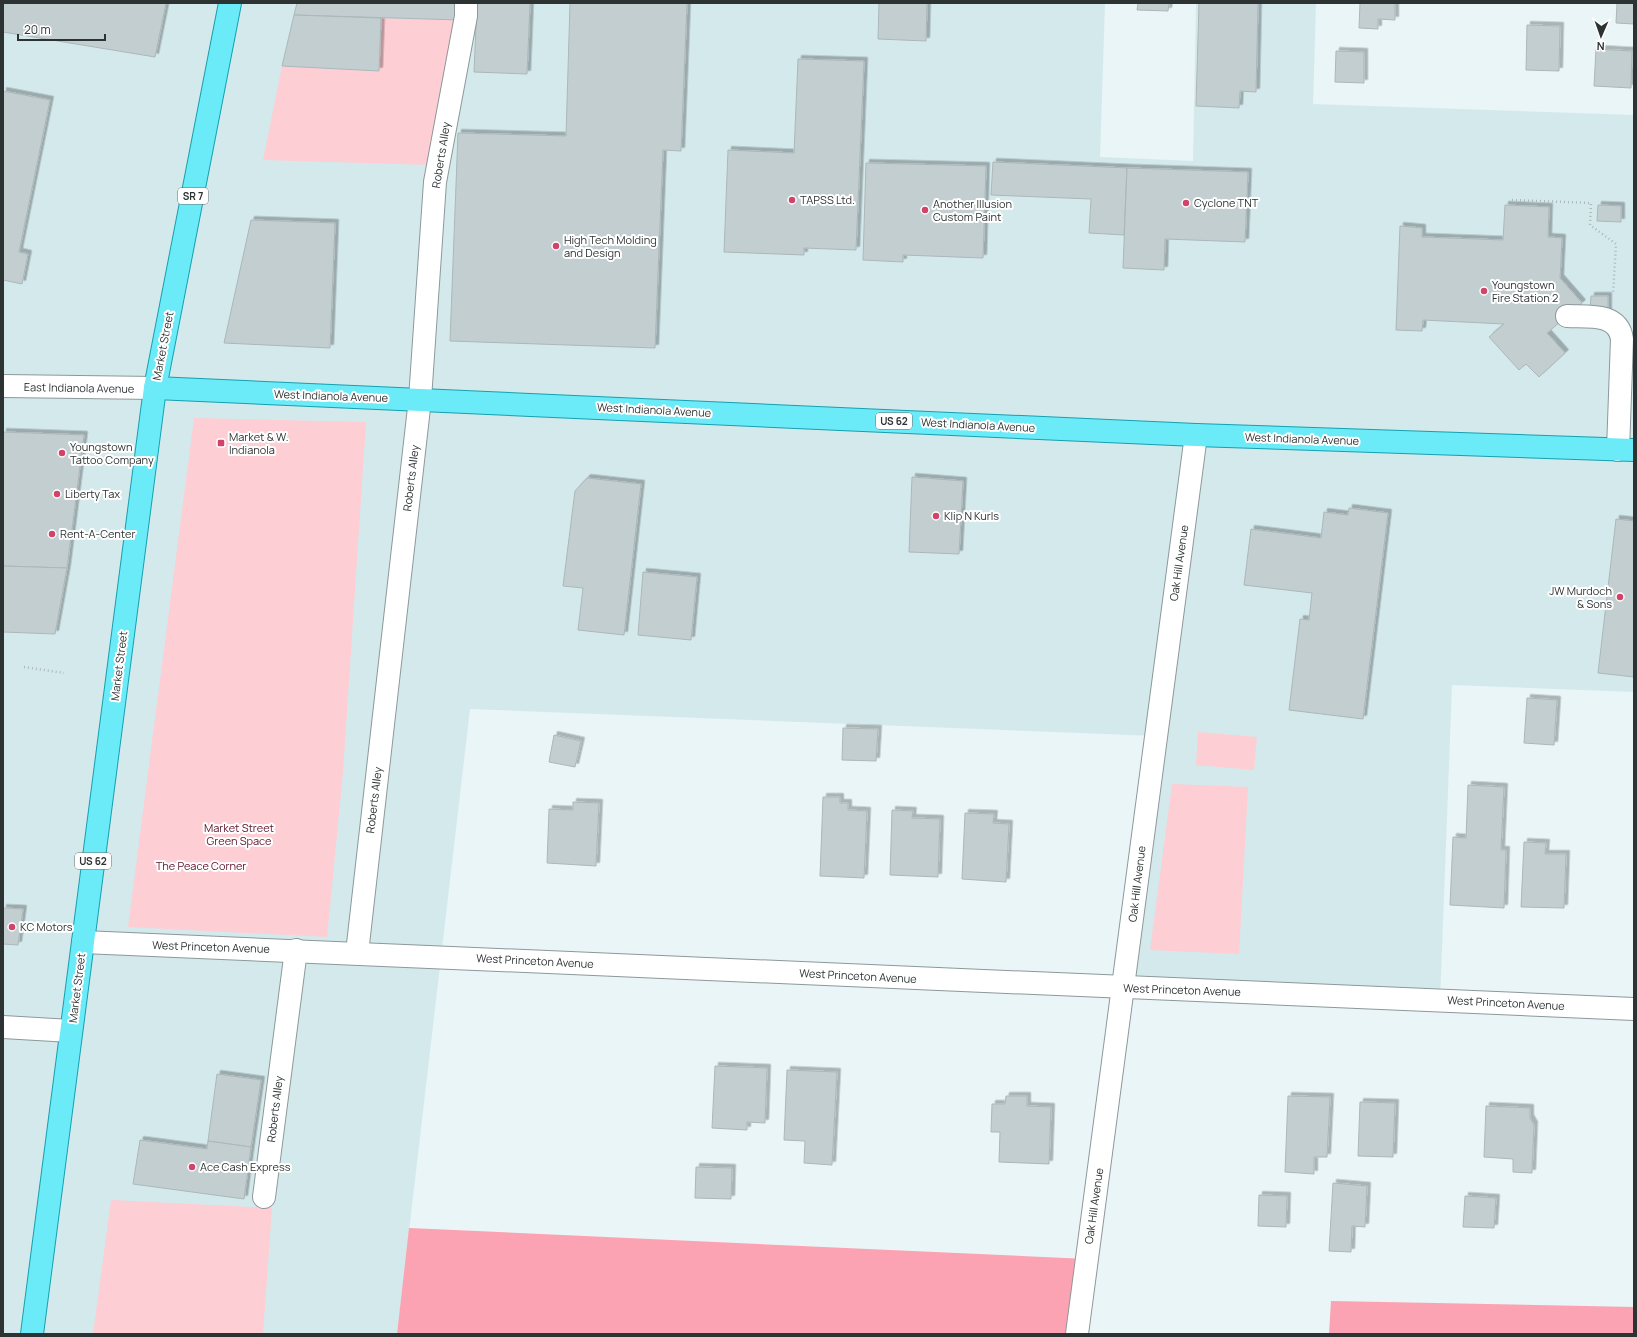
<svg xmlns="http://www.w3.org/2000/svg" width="1637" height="1337" font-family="Manrope,sans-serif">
  <defs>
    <filter id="shadow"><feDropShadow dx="3.5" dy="-3.5" stdDeviation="0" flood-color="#0004"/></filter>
  </defs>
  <rect width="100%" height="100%" fill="#e9f5f7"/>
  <polygon fill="#d4e9ec" points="3,3 1105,3 1100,157 1193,161 1196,3 1316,3 1313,104 1634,115 1634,692 1452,685 1440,1001 1123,987 1156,736 470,709 397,1334 3,1334"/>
  <g fill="#fdced4">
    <polygon points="381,18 460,20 432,165 263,160 282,66 378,71"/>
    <polygon points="194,418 366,422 343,772 327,937 128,927"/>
    <polygon points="1198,732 1257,737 1254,770 1196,765"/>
    <polygon points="1172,784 1248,787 1239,954 1150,950"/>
    <polygon points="111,1200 272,1208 263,1334 93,1334"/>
  </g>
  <g fill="#fba3b2">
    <polygon points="409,1228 1087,1259 1077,1334 397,1334"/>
    <polygon points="1331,1301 1634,1307 1634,1334 1329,1334"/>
  </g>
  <g fill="#c2ced0" stroke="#acb7b9" filter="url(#shadow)">
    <polygon points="3,3 166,3 155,57 3,32"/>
    <polygon points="297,3 460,3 460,20 294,15"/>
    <polygon points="477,3 530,3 527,74 474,72"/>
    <polygon points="570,3 687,3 681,151 663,150 655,348 450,341 458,133 566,136"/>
    <polygon points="879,3 927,3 926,41 878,39"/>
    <polygon points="1138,3 1169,3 1168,11 1137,10"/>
    <polygon points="1199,3 1258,3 1256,92 1240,91 1239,108 1196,106"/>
    <polygon points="1360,3 1395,3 1395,20 1378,19 1378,29 1359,28"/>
    <polygon points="1617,3 1634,3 1634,24 1616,23"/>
    <polygon points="294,15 381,18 379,71 282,66"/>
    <polygon points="1527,25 1560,26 1559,71 1526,70"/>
    <polygon points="1596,49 1632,51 1631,88 1594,86"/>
    <polygon points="1336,51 1364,52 1364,83 1335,82"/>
    <polygon points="798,59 864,61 856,250 804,248 804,255 724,252 728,150 794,153"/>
    <polygon points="3,91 50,100 19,252 28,254 22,284 3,280"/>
    <polygon points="993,162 1127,168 1124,235 1089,233 1091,199 991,195"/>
    <polygon points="866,163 986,166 983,258 903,255 903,262 863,260"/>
    <polygon points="1127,168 1248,172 1245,242 1165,239 1164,270 1123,268"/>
    <polygon points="1505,205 1549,207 1548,237 1562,238 1560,278 1582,303 1547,333 1565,353 1539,377 1526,364 1519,370 1489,337 1504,324 1423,320 1422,331 1396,330 1400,226 1422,228 1422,237 1503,240"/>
    <polygon points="1598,205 1621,206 1621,222 1597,221"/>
    <polygon points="251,220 335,223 330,348 224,343"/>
    <polygon points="1591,296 1608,296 1608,313 1590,312"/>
    <polygon points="3,432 84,435 67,568 3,566"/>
    <polygon points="912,477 963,481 959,554 909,552"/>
    <polygon points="587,478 641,484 624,635 578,630 583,588 563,586 575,491"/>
    <polygon points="1349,508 1388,513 1363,719 1289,710 1300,619 1309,620 1312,593 1244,585 1251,529 1321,538 1324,512 1348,515"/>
    <polygon points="1616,519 1634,521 1634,677 1598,673"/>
    <polygon points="3,566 67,568 55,634 3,632"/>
    <polygon points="643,572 697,577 691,640 638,635"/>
    <polygon points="1527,698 1557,700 1554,745 1524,743"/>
    <polygon points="843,728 878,729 876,761 842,760"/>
    <polygon points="554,735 581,741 575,767 549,762"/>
    <polygon points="1468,785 1504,787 1501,850 1506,850 1504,908 1450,905 1453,837 1466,838"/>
    <polygon points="823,797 840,797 840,803 848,803 848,810 867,811 864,878 820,876"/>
    <polygon points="573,802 599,803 596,866 547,863 549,809 573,810"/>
    <polygon points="892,810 913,811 912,818 940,819 938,877 890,875"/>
    <polygon points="965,813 994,814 993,823 1009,824 1006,882 962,879"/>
    <polygon points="1524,842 1546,843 1545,854 1566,854 1564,908 1521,907"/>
    <polygon points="3,908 23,909 18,945 3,944"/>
    <polygon points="715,1066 767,1068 765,1123 747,1122 747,1130 712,1128"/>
    <polygon points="787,1070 837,1072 832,1165 804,1163 805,1141 784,1140"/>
    <polygon points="217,1074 261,1080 251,1147 208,1141"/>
    <polygon points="1006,1096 1027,1096 1027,1106 1051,1107 1049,1164 999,1162 1000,1132 991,1132 992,1104 1005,1104"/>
    <polygon points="1288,1096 1330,1097 1327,1157 1314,1157 1314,1174 1285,1172"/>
    <polygon points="1360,1102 1395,1103 1393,1157 1358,1156"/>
    <polygon points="1486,1106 1530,1108 1530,1118 1534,1125 1532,1173 1513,1172 1513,1159 1484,1157"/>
    <polygon points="140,1140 207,1149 208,1141 251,1147 244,1199 133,1184"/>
    <polygon points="696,1167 732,1168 731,1199 695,1198"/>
    <polygon points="1333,1183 1367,1186 1365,1227 1352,1226 1351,1252 1329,1251"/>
    <polygon points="1259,1195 1287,1196 1286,1227 1258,1226"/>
    <polygon points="1465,1196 1496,1198 1494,1228 1463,1227"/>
  </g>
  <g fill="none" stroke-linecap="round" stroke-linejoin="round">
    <defs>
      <g id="minor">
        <path d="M 1567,316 C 1588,317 1618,312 1622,339 L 1618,450"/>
        <polyline points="3,386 155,388"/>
        <polyline points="83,942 1634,1009"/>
        <polyline points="357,953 420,399 435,182 466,16 466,3"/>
        <polyline points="3,1027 71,1031"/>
        <polyline points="264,1197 296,950"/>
        <polyline points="1077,1334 1196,435"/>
      </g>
      <g id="major">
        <polyline points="155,388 1196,435 1634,450"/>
        <polyline points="32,1334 155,388 230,3"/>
      </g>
    </defs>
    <use href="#minor" stroke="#8d989a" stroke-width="24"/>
    <use href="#major" stroke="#16a0af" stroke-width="24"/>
    <g stroke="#adb7b8" stroke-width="2.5" stroke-dasharray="1 3" stroke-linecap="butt">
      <polyline points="1512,200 1591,203 1590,225 1616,244 1613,294"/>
      <polyline points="24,667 64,673"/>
    </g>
    <use href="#minor" stroke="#fff" stroke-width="22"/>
    <use href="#major" stroke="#6beaf8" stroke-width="22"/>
  </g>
  <g fill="#d24369" stroke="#fff" stroke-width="1.5">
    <circle cx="792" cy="200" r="4"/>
    <circle cx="1186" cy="203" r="4"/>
    <circle cx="925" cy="210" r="4"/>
    <circle cx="556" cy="246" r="4"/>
    <circle cx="1484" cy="291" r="4"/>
    <rect x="217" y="439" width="8" height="8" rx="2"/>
    <circle cx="62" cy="453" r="4"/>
    <circle cx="57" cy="494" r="4"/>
    <circle cx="936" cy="516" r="4"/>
    <circle cx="52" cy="534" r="4"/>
    <circle cx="1620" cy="597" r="4"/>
    <circle cx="12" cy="927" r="4"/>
    <circle cx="192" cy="1167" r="4"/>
  </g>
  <g text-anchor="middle" stroke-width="4" stroke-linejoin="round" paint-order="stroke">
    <g fill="#fff" stroke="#6c7070" stroke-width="1">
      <rect x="178" y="188" width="30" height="16" rx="3"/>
      <rect x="876" y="413" width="36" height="16" rx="3"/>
      <rect x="75" y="853" width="36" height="16" rx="3"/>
    </g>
    <g font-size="10" font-weight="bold" fill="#2d3232">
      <text x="193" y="200">SR 7</text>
      <text x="894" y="425">US 62</text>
      <text x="93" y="865">US 62</text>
    </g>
    <g font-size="11" fill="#2d3232" stroke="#fff">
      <text transform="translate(441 155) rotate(-81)" y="4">Roberts Alley</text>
      <text transform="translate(163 346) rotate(-79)" y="4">Market Street</text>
      <text transform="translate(79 388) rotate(1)" y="4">East Indianola Avenue</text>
      <text transform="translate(331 396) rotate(2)" y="4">West Indianola Avenue</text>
      <text transform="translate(654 410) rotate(3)" y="4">West Indianola Avenue</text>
      <text transform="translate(978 425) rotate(3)" y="4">West Indianola Avenue</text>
      <text transform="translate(1302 439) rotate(2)" y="4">West Indianola Avenue</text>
      <text transform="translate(411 478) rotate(-83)" y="4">Roberts Alley</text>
      <text transform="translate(1179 563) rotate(-82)" y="4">Oak Hill Avenue</text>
      <text transform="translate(119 666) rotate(-83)" y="4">Market Street</text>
      <text transform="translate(374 800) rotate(-83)" y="4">Roberts Alley</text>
      <text transform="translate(1137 884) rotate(-83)" y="4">Oak Hill Avenue</text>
      <text transform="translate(211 947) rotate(2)" y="4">West Princeton Avenue</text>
      <text transform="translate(535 961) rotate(3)" y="4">West Princeton Avenue</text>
      <text transform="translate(858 976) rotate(3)" y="4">West Princeton Avenue</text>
      <text transform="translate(77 988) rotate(-83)" y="4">Market Street</text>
      <text transform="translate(1182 990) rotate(2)" y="4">West Princeton Avenue</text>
      <text transform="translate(1506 1003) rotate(3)" y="4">West Princeton Avenue</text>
      <text transform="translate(275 1109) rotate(-83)" y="4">Roberts Alley</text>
      <text transform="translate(1094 1206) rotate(-82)" y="4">Oak Hill Avenue</text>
    </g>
    <g font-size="11" fill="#2d3232" stroke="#fff" text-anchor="start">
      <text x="800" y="204">TAPSS Ltd.</text>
      <text x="1194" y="207">Cyclone TNT</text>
      <text x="933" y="208">Another Illusion<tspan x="933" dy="13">Custom Paint</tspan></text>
      <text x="564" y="244">High Tech Molding<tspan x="564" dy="13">and Design</tspan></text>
      <text x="1492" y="289">Youngstown<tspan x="1492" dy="13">Fire Station 2</tspan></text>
      <text x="229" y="441">Market &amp; W.<tspan x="229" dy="13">Indianola</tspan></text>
      <text x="70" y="451">Youngstown<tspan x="70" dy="13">Tattoo Company</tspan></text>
      <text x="65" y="498">Liberty Tax</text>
      <text x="944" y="520">Klip N Kurls</text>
      <text x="60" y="538">Rent-A-Center</text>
      <text x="1612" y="595" text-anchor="end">JW Murdoch<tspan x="1612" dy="13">&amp; Sons</tspan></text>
      <text x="20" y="931">KC Motors</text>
      <text x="200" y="1171">Ace Cash Express</text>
    </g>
    <g font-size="11" fill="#5d1127" stroke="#fff">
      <text x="239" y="832">Market Street<tspan x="239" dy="13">Green Space</tspan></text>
      <text x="201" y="870">The Peace Corner</text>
    </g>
  </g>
  <rect width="1637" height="1337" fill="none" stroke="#2d3232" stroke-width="8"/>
  <g transform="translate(1601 36) rotate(182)" stroke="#ffffff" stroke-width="3" paint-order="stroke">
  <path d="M0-3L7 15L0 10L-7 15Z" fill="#2d3232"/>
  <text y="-6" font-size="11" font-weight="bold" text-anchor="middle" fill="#2d3232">N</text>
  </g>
  <path d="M18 34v6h87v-6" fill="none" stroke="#2d3232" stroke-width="2"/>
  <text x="24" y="34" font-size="12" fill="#2d3232" stroke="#ffffff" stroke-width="3" paint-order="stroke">20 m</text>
</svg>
